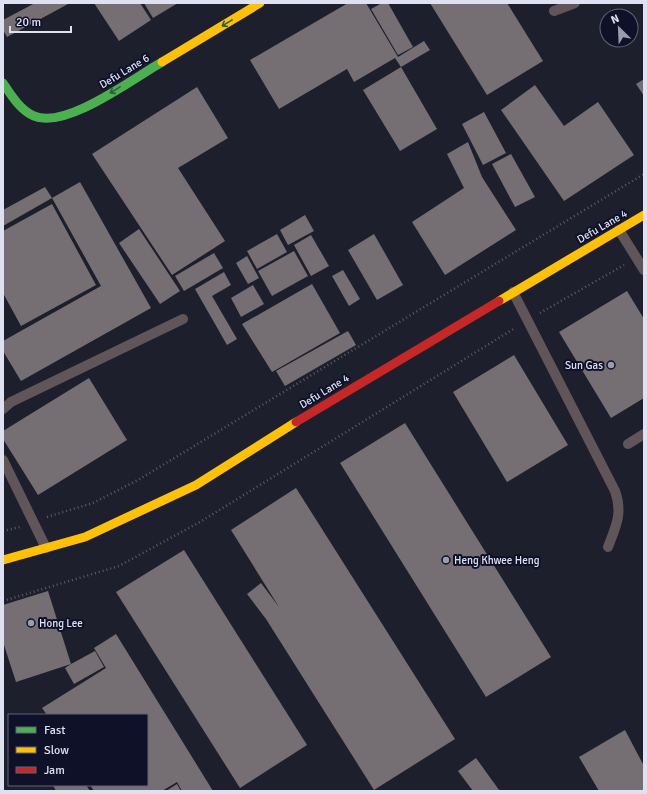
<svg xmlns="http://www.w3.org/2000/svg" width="647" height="794" font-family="Signika,sans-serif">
  <rect width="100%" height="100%" fill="#1d1f2d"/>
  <g fill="#756f73">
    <polygon points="35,3 70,3 7,37 3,30 3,20"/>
    <polygon points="94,3 140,3 151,20 119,41"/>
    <polygon points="144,3 178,3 153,18"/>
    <polygon points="348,3 366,3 398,57 424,41 430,50 401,67 437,129 400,151 363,90 401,67 395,58 354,82 347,69 279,109 250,60"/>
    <polygon points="382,3 388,3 413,47 398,55 371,9"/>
    <polygon points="430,3 507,3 543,61 487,95"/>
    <polygon points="644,79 644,96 636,84"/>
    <polygon points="535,85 564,126 598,102 634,155 564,201 501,110"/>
    <polygon points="197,87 228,138 178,168 225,241 172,275 92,154"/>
    <polygon points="484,112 506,153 483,165 462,124"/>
    <polygon points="468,142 482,177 516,230 445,275 412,222 464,188 447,154"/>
    <polygon points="511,154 535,197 515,207 492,164"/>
    <polygon points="80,182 151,308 21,381 3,351 3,341 101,286 52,198"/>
    <polygon points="45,187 52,198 3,226 3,210"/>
    <polygon points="52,204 96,285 21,326 3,293 3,231"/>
    <polygon points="305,215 314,231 288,245 280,230"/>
    <polygon points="139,229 180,291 160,304 119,243"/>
    <polygon points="277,234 287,252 257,269 247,251"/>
    <polygon points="374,234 403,285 377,300 348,250"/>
    <polygon points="311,235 329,266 311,276 294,245"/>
    <polygon points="294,251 308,276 272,296 258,271"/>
    <polygon points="214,253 223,268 184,291 175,276"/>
    <polygon points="247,256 259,278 248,284 236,263"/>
    <polygon points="343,270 360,299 349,306 332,276"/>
    <polygon points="224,272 231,285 212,296 237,339 227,345 195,289"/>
    <polygon points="312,284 340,333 272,372 242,324"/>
    <polygon points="253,285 264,304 241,317 231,298"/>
    <polygon points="627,291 644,319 644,398 611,418 559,332"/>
    <polygon points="348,331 356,345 285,386 276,371"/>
    <polygon points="514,355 568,445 507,482 453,392"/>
    <polygon points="89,378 127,440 38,495 3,439 3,431"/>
    <polygon points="405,423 551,657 486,697 340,463"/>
    <polygon points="296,488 455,739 374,790 266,619 247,594 261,583 279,607 231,530"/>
    <polygon points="184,550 307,745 240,788 116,592"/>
    <polygon points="48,591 71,664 95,651 104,667 74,684 65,668 71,664 16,682 3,642 3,605"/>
    <polygon points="116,634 213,791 182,791 177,782 162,791 94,791 90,785 147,785 147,715 47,715 42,708 106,668 94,648"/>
    <polygon points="625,730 644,766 644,791 599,791 579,757"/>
    <polygon points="476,758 499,790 497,791 473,791 458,771"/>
    <polygon points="177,784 181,791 166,791"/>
    <polygon points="53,785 86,785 90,791 56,791"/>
  </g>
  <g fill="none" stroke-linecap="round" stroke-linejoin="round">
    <g stroke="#605a60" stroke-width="2.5" stroke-dasharray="1 3" stroke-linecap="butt">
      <polyline points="540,313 624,265"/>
      <polyline points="47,517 93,503 138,480 644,174"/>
      <polyline points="3,531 20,527"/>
      <polyline points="3,601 119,566 200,522 515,328"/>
    </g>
    <g stroke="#60565a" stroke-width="10">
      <polyline points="554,11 575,3"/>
      <polyline points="619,230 644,270"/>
      <path d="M 513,292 L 615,491 C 623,513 616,526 608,547"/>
      <polyline points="3,409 11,402 183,319"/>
      <polyline points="628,444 644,434"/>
      <polyline points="3,460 46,548"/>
    </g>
    <path stroke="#4caf50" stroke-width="9" d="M 3,83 C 11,95 20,110 34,116 C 65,130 134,78 162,62"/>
    <g stroke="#ffc107" stroke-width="9">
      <polyline points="162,62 260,3"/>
      <polyline points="499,301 644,215"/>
      <polyline points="3,560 85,537 196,485 296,422"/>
    </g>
    <polyline stroke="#c62828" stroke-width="9" points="296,422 499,301"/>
  </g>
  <defs><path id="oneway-shaft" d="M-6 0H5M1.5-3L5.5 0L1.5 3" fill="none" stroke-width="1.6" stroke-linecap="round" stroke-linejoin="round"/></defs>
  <g stroke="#2e603c">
    <use href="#oneway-shaft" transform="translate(227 23) rotate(149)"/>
    <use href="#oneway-shaft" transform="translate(115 90) rotate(149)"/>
  </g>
  <g fill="#9a9dad" stroke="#0f1129" stroke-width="1.5">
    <circle cx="611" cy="365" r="4"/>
    <circle cx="446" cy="560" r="4"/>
    <circle cx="31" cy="623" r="4"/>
  </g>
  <g text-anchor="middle" stroke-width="4" stroke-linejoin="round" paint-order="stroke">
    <g font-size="11" fill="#dee1f2" stroke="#0f1129">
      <text transform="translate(124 71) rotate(-31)" y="4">Defu Lane 6</text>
      <text transform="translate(602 226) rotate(-30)" y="4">Defu Lane 4</text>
      <text transform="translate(324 391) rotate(-31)" y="4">Defu Lane 4</text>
    </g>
    <g font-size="11" fill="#dee1f2" stroke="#0f1129" text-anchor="start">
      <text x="603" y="369" text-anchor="end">Sun Gas</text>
      <text x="454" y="564">Heng Khwee Heng</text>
      <text x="39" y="627">Hong Lee</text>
    </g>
  </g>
  <rect width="647" height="794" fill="none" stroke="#dee1f2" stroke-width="8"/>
  <rect x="8" y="714" width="140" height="72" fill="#0f1129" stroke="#626479"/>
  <rect x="16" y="727" width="20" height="6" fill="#4caf50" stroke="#626479"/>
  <text x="44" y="734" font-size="12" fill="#dee1f2">Fast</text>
  <rect x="16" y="747" width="20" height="6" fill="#ffc107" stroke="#626479"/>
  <text x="44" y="754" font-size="12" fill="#dee1f2">Slow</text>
  <rect x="16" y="767" width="20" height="6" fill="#c62828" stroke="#626479"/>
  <text x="44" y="774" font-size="12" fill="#dee1f2">Jam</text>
  <g transform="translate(619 28) rotate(336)"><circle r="19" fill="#0f1129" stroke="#626479"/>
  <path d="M0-3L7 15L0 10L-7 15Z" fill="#9a9dad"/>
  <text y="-6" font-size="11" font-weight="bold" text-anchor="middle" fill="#dee1f2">N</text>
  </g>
  <path d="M10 26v6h61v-6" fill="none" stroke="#dee1f2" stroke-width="2"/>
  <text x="16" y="26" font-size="12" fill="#dee1f2" stroke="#0f1129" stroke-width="3" paint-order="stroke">20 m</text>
</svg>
